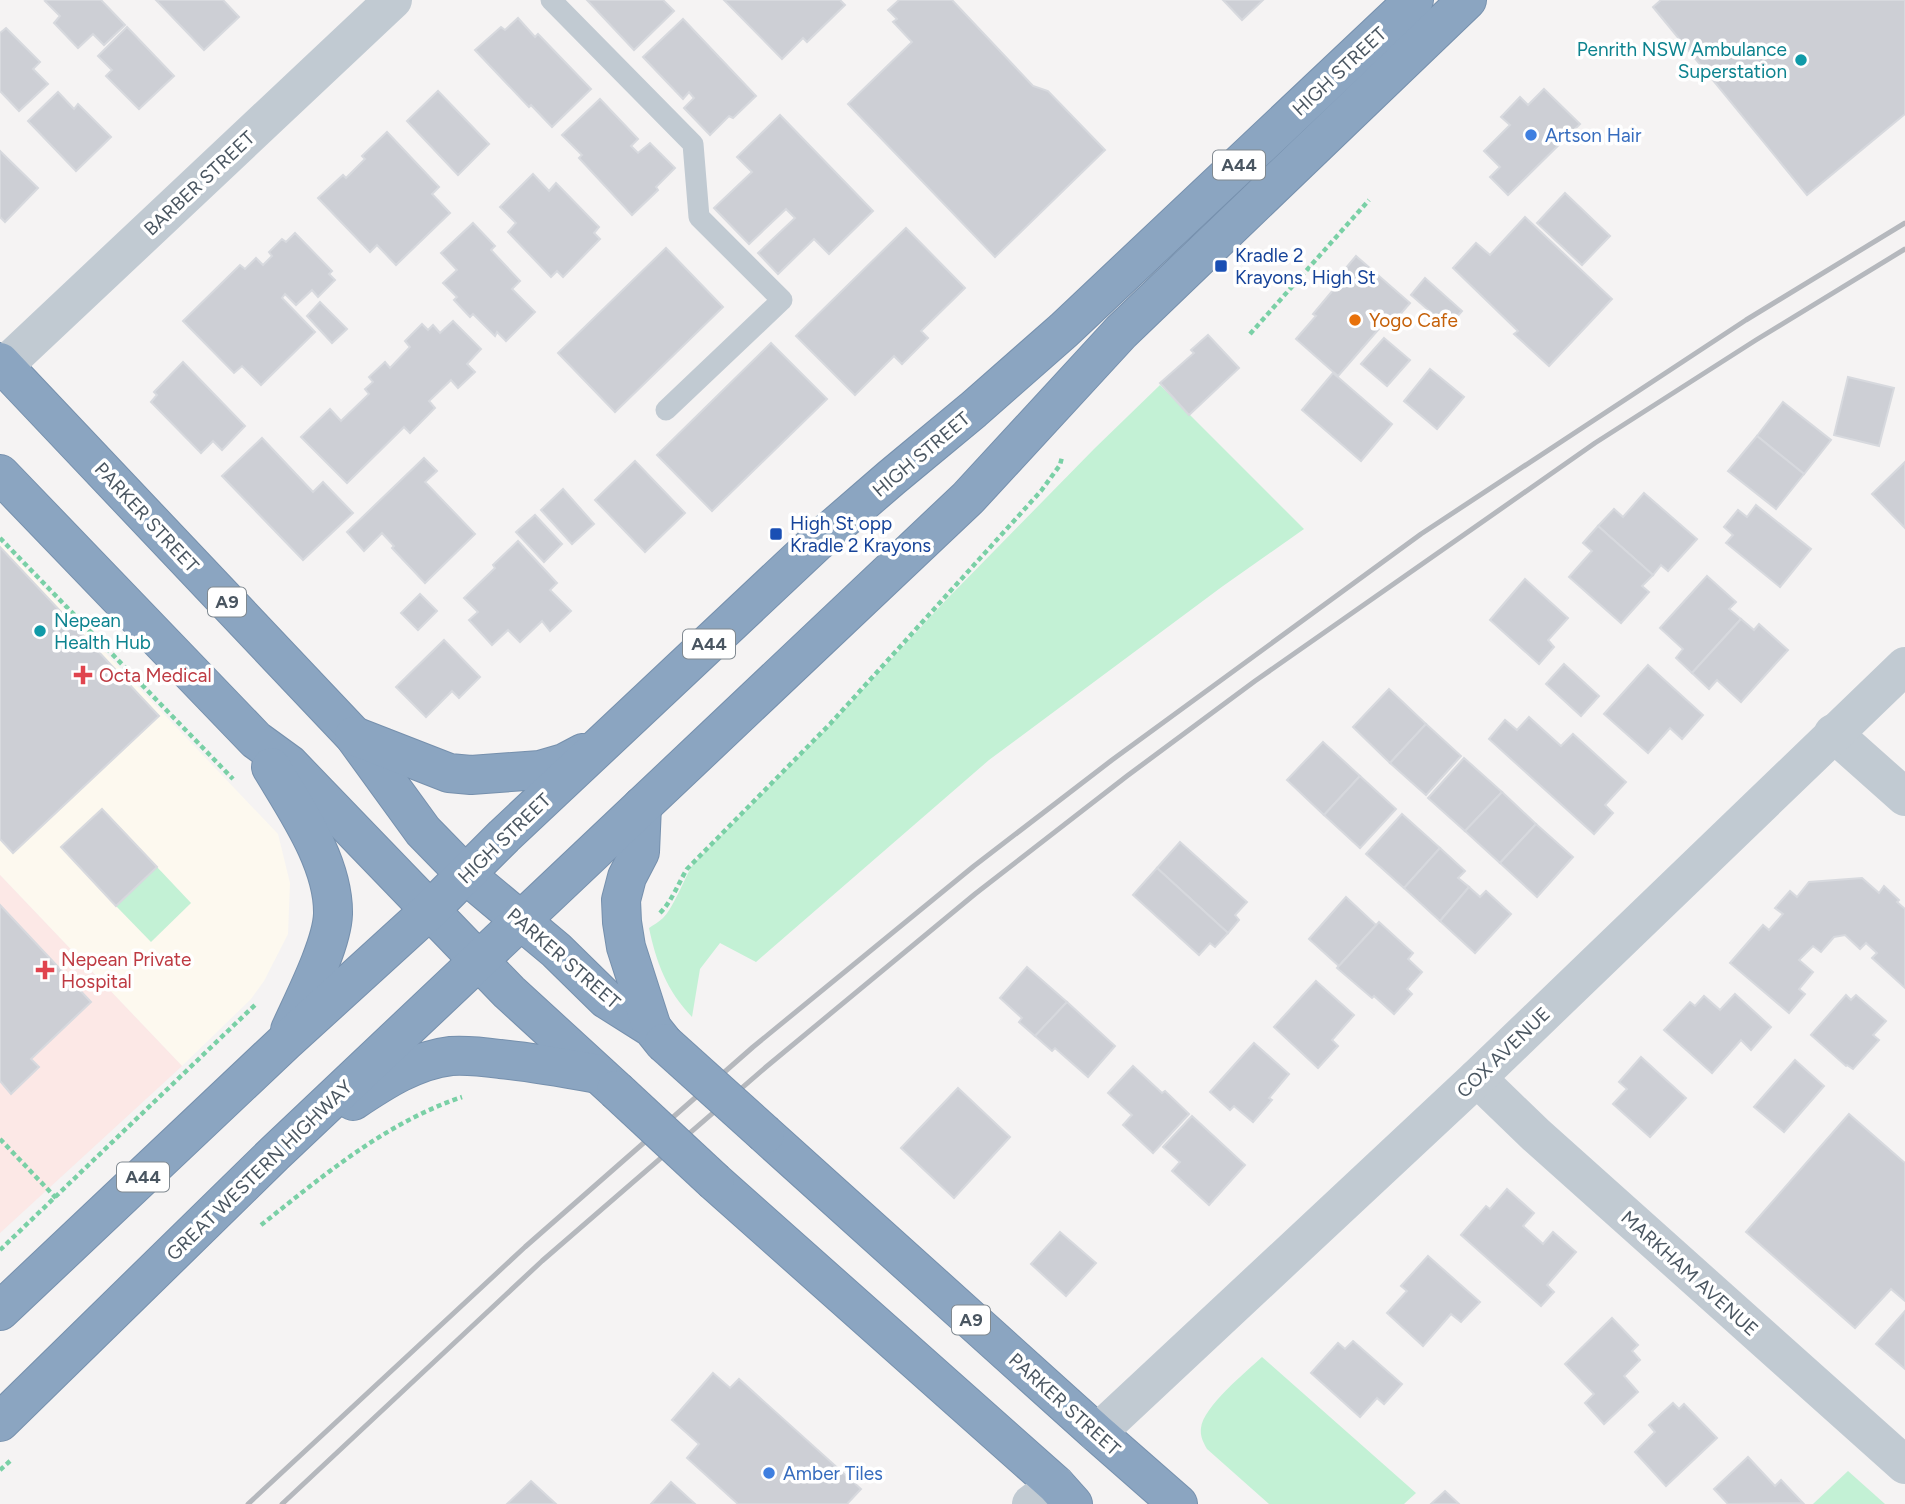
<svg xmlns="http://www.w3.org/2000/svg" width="1905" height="1504" font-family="Figtree,sans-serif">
  <rect width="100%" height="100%" fill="#f5f3f3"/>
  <polygon fill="#fdf9ef" points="0,542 278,834 290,883 288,934 264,981 251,999 182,1066 0,875"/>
  <polygon fill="#fce8e6" points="0,875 182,1066 0,1233"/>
  <g fill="#c3f1d5">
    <path d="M 1160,385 L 1304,529 L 1223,586 L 989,760 L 756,962 L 720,943 L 700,969 L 692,1017 C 667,991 656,962 649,928 C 653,925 659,922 663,918 C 674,907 684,879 693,864 L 833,722 L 946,600 L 1094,449 Z"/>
    <polygon points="157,867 191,903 151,942 116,906"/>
    <path d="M 1262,1357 L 1416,1493 L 1404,1504 L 1269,1504 L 1207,1449 C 1203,1442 1200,1436 1201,1428 C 1203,1407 1246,1372 1262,1357 Z"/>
    <polygon points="1848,1471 1885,1504 1813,1504"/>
  </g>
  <g fill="#cdcfd5" stroke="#d7d9de" stroke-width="2">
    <polygon points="47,0 101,0 125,25 104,45 93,34 78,48 54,23 60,16 45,1"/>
    <polygon points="156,0 223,0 239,17 204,50"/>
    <polygon points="587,0 663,0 674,11 634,50"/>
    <polygon points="724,0 840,0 845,5 807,42 803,38 782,59"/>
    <polygon points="899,0 952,0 1033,86 1048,91 1105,150 995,257 848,104 912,42 893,22 897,19 888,10"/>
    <polygon points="1223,0 1263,0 1242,20"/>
    <polygon points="1661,0 1905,0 1905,114 1807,195 1653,7"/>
    <polygon points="518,18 535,37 538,34 591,89 552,127 531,105 529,107 475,50 501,27 505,30"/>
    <polygon points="683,19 756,96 733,118 729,116 710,135 684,108 694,98 689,92 683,99 643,57"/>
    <polygon points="127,27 174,76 139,109 106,76 112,70 98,56"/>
    <polygon points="6,28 40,62 33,69 48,84 19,111 0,91 0,33"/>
    <polygon points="1544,89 1580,124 1508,195 1490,177 1500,167 1484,151 1510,125 1501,117 1520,97 1528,105"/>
    <polygon points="438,91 489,144 458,175 407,121"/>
    <polygon points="58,92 74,109 78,104 111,137 76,171 28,121"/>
    <polygon points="600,99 638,139 631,146 638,153 650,143 675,168 656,187 658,190 632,215 579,158 582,155 562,135"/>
    <polygon points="780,115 873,211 829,254 814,239 778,274 758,253 795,218 786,209 749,244 714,208 752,172 737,157"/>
    <polygon points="387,132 439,187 432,194 450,213 396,265 377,245 370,252 318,198 343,175 346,178 365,159 362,156"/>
    <polygon points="0,151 38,188 5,222 0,217"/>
    <polygon points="533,174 549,191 556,183 599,227 594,233 600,239 563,277 557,271 551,277 508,232 516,223 500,207"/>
    <polygon points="1565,193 1610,236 1582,265 1537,223"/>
    <polygon points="1525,217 1612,299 1549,366 1514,334 1518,331 1453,268 1476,243 1490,255"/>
    <polygon points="473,223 495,246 491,250 520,281 512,289 535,312 506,341 497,332 495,336 473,314 470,317 454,300 457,297 443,283 457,270 441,253"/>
    <polygon points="906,228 965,288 921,331 928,338 902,364 894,356 855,395 796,336"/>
    <polygon points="295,233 332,271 329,274 335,280 318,297 312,290 296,305 285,294 282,298 315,332 261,385 242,366 234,373 183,321 240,265 245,269 256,258 263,265 272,256 269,252 282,239 286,242"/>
    <polygon points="666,248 723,307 615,412 558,353"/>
    <polygon points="1356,256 1410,303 1389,327 1384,323 1338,376 1296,339 1316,316 1313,314 1339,283 1336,280"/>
    <polygon points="1425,278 1462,311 1448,327 1411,295"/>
    <polygon points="320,302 347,329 332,343 307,316"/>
    <polygon points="453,321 481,349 467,364 475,372 458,388 451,380 429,401 435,408 410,433 404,427 347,483 301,437 330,409 341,421 369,394 365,389 373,382 369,377 385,362 390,368 410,347 405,341 422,324 428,330 433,325 440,333"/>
    <polygon points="1208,335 1239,368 1189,415 1160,383 1194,353 1191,350"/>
    <polygon points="1384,338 1410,360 1387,386 1361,364"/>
    <polygon points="771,343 827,399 712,511 657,455"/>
    <polygon points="183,362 245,426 222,450 213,441 201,453 151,402 157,395 154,392"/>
    <polygon points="1430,369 1464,397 1437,429 1404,401"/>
    <polygon points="1333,373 1392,424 1361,461 1302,410"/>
    <polygon points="1848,377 1894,388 1879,446 1834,435"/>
    <polygon points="1783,402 1831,440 1804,474 1757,436"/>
    <polygon points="1757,436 1804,474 1776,509 1728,471"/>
    <polygon points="262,438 313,492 323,482 353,513 303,560 222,476"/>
    <polygon points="424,458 437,471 425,482 475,534 425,583 392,548 394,546 382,533 364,551 347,532"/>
    <polygon points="635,461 685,513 645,552 595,500"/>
    <polygon points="1905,462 1905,528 1872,494"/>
    <polygon points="563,489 594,524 572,544 541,510"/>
    <polygon points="1644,493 1697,539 1668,571 1661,565 1653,575 1598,526 1614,509 1623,517"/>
    <polygon points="1756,505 1811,549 1780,587 1726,543 1733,535 1724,527 1738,510 1747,517"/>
    <polygon points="535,515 562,544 544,562 516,532"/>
    <polygon points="1598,526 1653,575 1642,586 1649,592 1621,623 1569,577 1592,551 1583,543"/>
    <polygon points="518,541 557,583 550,590 571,611 550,631 542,621 520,642 508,630 492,645 469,620 478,612 464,598 495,568 493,565"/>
    <polygon points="0,547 159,716 13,853 0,839"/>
    <polygon points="1707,576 1736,602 1729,609 1741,619 1692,673 1676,658 1683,649 1660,628"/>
    <polygon points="1525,579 1568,618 1548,640 1554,647 1539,664 1490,620"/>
    <polygon points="420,594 437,611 418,630 401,613"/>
    <polygon points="1741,619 1754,630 1759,624 1788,650 1741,702 1717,680 1709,689 1692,673"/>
    <polygon points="444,640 480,677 459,698 452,691 426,717 396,687"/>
    <polygon points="1564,664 1599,696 1581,716 1546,684"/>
    <polygon points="1648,665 1703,715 1682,739 1670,728 1648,753 1604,714"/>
    <polygon points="1389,689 1426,724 1390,763 1353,727"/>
    <polygon points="1529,717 1561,746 1573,734 1626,782 1605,805 1613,813 1594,834 1489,739 1505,720 1517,730"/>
    <polygon points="1426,724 1461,756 1426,795 1390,763"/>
    <polygon points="1323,742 1360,776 1324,815 1287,780"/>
    <polygon points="1464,758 1502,792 1465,831 1428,798"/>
    <polygon points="1360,776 1396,809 1360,848 1324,815"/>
    <polygon points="1502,792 1536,824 1500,863 1465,831"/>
    <polygon points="102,809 157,867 116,906 61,847"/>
    <polygon points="1402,814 1440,848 1404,888 1366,854"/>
    <polygon points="1536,824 1573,857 1537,897 1500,863"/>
    <polygon points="1180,842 1247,902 1235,915 1239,920 1228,933 1157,868"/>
    <polygon points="1440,848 1465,871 1458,878 1469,887 1440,921 1404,888"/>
    <polygon points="1157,868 1228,933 1215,947 1210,943 1199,955 1133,895"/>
    <polygon points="1862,878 1879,893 1884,886 1899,900 1897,902 1905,909 1905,988 1872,958 1877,953 1866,943 1860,949 1845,935 1834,937 1821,952 1813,946 1799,960 1813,972 1799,989 1805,994 1789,1013 1730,963 1763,925 1769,930 1783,914 1775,908 1790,891 1797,897 1809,882"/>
    <polygon points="1469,887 1480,897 1486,891 1511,914 1475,953 1440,921"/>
    <polygon points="1346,897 1376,925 1339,966 1309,939"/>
    <polygon points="0,905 91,1002 31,1059 39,1067 11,1094 0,1081"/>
    <polygon points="1379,922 1413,953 1408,959 1422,972 1407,989 1412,994 1394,1014 1374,996 1372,998 1337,968"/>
    <polygon points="1027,967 1067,1002 1035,1036 1019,1022 1022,1018 1000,998"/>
    <polygon points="1316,981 1354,1015 1332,1040 1338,1046 1318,1068 1274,1027"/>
    <polygon points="1735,994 1771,1027 1751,1050 1741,1040 1712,1073 1664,1030 1690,1002 1695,1006 1704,996 1720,1010"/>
    <polygon points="1846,995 1851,1000 1856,995 1886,1021 1873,1035 1879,1040 1853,1069 1847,1065 1846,1066 1811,1035"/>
    <polygon points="1067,1002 1115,1046 1088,1077 1055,1048 1052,1051 1035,1036"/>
    <polygon points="1254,1043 1289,1074 1269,1098 1272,1100 1253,1122 1234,1106 1230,1110 1210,1092"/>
    <polygon points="1641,1057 1686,1098 1650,1137 1613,1104 1627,1089 1619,1082"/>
    <polygon points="1795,1060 1824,1086 1784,1132 1754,1107"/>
    <polygon points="1133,1066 1162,1093 1165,1091 1189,1114 1153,1153 1123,1125 1132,1115 1108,1093"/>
    <polygon points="958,1088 1010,1137 954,1198 901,1148"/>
    <polygon points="1849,1114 1905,1163 1905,1301 1891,1289 1855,1328 1746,1232"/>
    <polygon points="1192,1116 1245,1165 1209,1205 1172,1171 1180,1162 1163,1147"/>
    <polygon points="1507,1189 1534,1213 1523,1226 1543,1244 1553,1232 1576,1252 1547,1285 1554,1292 1541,1306 1461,1235 1486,1206 1490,1209"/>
    <polygon points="1060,1232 1096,1263 1066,1296 1031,1264"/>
    <polygon points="1428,1256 1480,1302 1461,1322 1451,1314 1423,1346 1387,1313 1407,1291 1401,1286"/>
    <polygon points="1905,1311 1905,1369 1876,1344"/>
    <polygon points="1612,1318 1638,1345 1632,1351 1640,1360 1624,1376 1638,1392 1604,1424 1585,1403 1594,1394 1565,1364"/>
    <polygon points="1353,1341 1402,1384 1384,1404 1377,1398 1360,1417 1311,1373 1338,1343 1345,1349"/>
    <polygon points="713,1373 730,1388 739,1379 861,1489 847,1504 738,1504 687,1458 699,1444 672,1420"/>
    <polygon points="1673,1403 1679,1409 1684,1404 1717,1438 1666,1486 1635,1452 1655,1432 1649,1425"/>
    <polygon points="1748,1457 1775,1486 1781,1480 1803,1503 1728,1504 1714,1489"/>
    <polygon points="531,1481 556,1504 507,1504"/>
    <polygon points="671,1482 695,1504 651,1504"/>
    <polygon points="1445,1491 1459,1504 1431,1504"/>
  </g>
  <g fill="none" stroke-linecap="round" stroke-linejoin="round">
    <defs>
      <g id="highway">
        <polyline points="0,362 354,736 423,831 465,874 556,950 606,999 652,1028 664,1043"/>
        <polyline points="0,474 256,740 289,764 509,992 616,1090"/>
        <polyline points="354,736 449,773 471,775 540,770 564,763 583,753"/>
        <path d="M 271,767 C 296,809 334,863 333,914 C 332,945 303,1001 290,1030"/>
        <polyline points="642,806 640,852 627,877 621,900 622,922 626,947 652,1028"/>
        <path d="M 353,1101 C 383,1081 415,1060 451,1056 C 467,1055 485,1057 500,1059 C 533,1062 565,1068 598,1074"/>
        <polyline points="765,1134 1097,1433 1178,1504"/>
        <polyline points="715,1182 1056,1485 1073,1504"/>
        <polyline points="0,1311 285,1042 430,910 504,836 817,542 891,478 973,410 1064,330 1414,0"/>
        <polyline points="0,1422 274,1154 968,498 1121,332 1467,0"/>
      </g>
    </defs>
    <use href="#highway" stroke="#7690ad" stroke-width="40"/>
    <g stroke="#7ad0a6" stroke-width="4.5" stroke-dasharray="5 3.5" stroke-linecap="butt">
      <polyline points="1250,334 1369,200"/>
      <polyline points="0,538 233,779"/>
      <path d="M 660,913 C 672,901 678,884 687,869 L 830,724 L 1041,491 L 1060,465 L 1062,457"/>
      <polyline points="0,1139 56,1198"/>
      <path d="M 261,1225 C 323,1176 385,1123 462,1097"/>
      <polyline points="0,1250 257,1003"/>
      <polyline points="0,1470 10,1461"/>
    </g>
    <polyline stroke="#c1cad2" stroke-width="21" points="551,0 693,144 699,217 782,300 666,410"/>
    <g stroke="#c1cad2" stroke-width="38">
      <polyline points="4,366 393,0"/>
      <polyline points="1833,733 1905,797"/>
      <polyline points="1477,1078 1536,1135 1905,1465"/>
      <polyline points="1097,1433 1477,1078 1905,666"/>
      <polyline points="1031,1504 1056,1485"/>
    </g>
    <use href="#highway" stroke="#8ba5c1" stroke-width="38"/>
    <g stroke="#b5b8bd" stroke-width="5">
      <polyline points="248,1504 525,1247 753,1047 974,866 1112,760 1421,534 1746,320 1905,223"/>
      <polyline points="282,1504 542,1261 766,1067 975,894 1127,776 1255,681 1595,443 1756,340 1905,249"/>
    </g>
    <defs>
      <g id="highway-bridge">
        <polyline points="664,1043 765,1134"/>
        <polyline points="616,1090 715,1182"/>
      </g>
    </defs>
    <use href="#highway-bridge" stroke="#7690ad" stroke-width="40" stroke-linecap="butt"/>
    <use href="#highway-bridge" stroke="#8ba5c1" stroke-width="38"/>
  </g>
  <g fill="#0f9aa8" stroke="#fff" stroke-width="2.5">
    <circle cx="1801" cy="60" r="7"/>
    <circle cx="40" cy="631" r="7"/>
  </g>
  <g fill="#3f7fe0" stroke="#fff" stroke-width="2.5">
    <circle cx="1531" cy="135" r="7"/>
    <circle cx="769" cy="1473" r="7"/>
  </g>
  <g fill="#1a4fb4" stroke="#fff" stroke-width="2.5">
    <rect x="1214" y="259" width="14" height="14" rx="3.5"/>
    <rect x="769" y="527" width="14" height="14" rx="3.5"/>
  </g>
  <circle fill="#e8710a" stroke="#fff" stroke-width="2.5" cx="1355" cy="320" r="7"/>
  <g fill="#e0444e" stroke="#fff" stroke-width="2.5">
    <path d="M79.5 664.5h7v7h7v7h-7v7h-7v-7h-7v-7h7z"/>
    <path d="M41.5 959.5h7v7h7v7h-7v7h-7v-7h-7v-7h7z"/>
  </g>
  <g text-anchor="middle" stroke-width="7" stroke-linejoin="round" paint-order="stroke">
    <g fill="#fff" stroke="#808990" stroke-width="2">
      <rect x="1213" y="150.5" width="52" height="29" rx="5"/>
      <rect x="208" y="587.5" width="38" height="29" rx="5"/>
      <rect x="683" y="629.5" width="52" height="29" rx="5"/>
      <rect x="117" y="1162.5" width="52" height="29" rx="5"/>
      <rect x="952" y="1305.5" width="38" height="29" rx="5"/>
    </g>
    <g font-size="18" font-weight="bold" fill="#4a5661">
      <text x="1239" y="171">A44</text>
      <text x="227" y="608">A9</text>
      <text x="709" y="650">A44</text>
      <text x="143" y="1183">A44</text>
      <text x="971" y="1326">A9</text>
    </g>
    <g font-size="19" fill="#0d838f" stroke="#fff" text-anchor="end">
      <text x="1787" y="56">Penrith NSW Ambulance<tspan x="1787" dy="22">Superstation</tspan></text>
      <text x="54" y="627" text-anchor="start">Nepean<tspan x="54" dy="22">Health Hub</tspan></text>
    </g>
    <g font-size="19" fill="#4a5661" stroke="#fff">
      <text transform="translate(1339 71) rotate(-43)" y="7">HIGH STREET</text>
      <text transform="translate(199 183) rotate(-43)" y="7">BARBER STREET</text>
      <text transform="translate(921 454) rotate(-40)" y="7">HIGH STREET</text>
      <text transform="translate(147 517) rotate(47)" y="7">PARKER STREET</text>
      <text transform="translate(504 838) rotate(-44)" y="7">HIGH STREET</text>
      <text transform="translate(564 958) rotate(41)" y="7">PARKER STREET</text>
      <text transform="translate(1503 1052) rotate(-44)" y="7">COX AVENUE</text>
      <text transform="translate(259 1170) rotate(-44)" y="7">GREAT WESTERN HIGHWAY</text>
      <text transform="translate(1690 1273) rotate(42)" y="7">MARKHAM AVENUE</text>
      <text transform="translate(1065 1404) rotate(42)" y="7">PARKER STREET</text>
    </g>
    <g font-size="19" fill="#366cbe" stroke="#fff" text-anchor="start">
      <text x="1545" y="142">Artson Hair</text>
      <text x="783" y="1480">Amber Tiles</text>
    </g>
    <g font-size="19" fill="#164399" stroke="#fff" text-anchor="start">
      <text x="1235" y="262">Kradle 2<tspan x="1235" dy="22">Krayons, High St</tspan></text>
      <text x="790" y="530">High St opp<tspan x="790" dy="22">Kradle 2 Krayons</tspan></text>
    </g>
    <g font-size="19" fill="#c56008" stroke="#fff" text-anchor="start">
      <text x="1369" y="327">Yogo Cafe</text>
    </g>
    <g font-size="19" fill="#be3a42" stroke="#fff" text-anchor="start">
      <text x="99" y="682">Octa Medical</text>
      <text x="61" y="966">Nepean Private<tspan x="61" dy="22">Hospital</tspan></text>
    </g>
  </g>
</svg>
